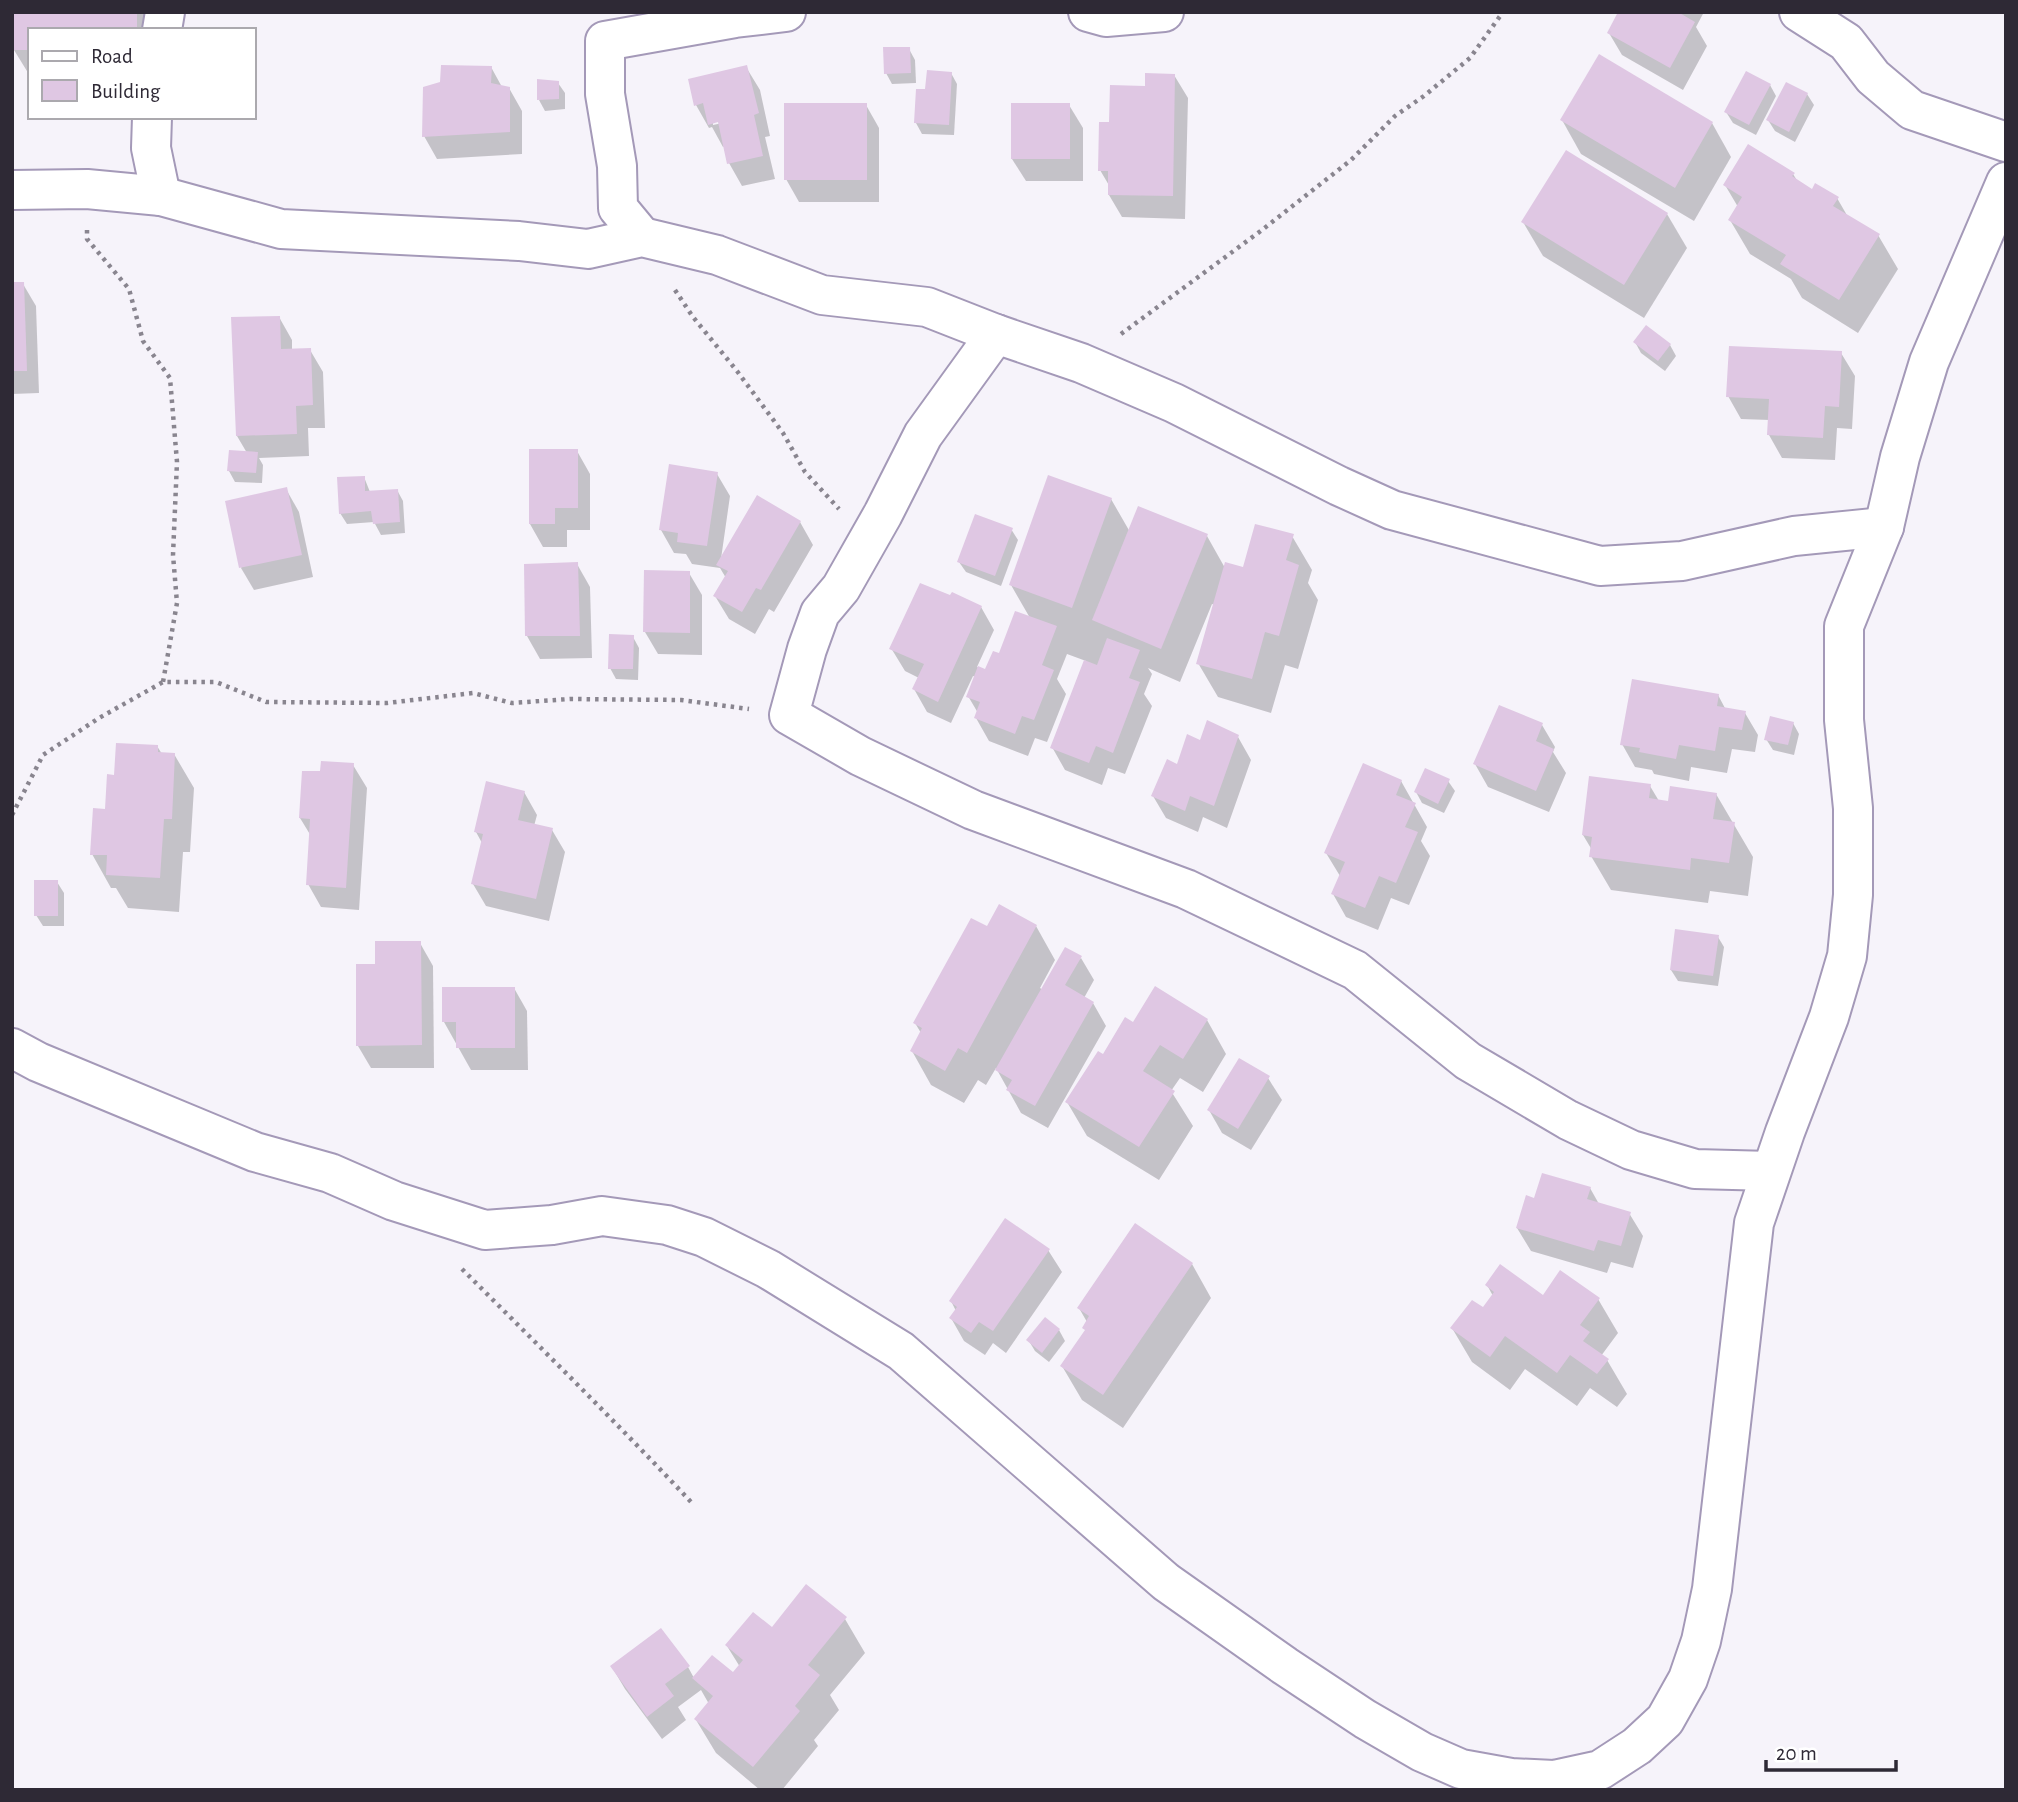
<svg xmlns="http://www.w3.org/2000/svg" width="2018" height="1802" font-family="'Alegreya Sans',sans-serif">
  <rect width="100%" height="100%" fill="#f6f3fa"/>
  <g fill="#0003" fill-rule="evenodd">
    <polygon points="14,12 155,12 155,30 30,30 30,76 14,50"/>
    <polygon points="1620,12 1704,12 1696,27 1707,46 1683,90 1622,55 1609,33"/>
    <polygon points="909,49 915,60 916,83 892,84 886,73"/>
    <polygon points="491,67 502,87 509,88 522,111 522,154 437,159 424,136"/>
    <path d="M 746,67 L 760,90 L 770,136 L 765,137 L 775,179 L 742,186 L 729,163 L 725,146 L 723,147 L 712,127 L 709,128 L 696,105 ZM 713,122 L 727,122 L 713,125 Z"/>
    <polygon points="951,73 957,84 954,135 922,134 916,123"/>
    <polygon points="1174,75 1188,98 1185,219 1122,217 1109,195 1110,187 1100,170 1111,124 1146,88"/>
    <polygon points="558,83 565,93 565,109 545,111 539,100"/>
    <polygon points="1770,85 1776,96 1756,135 1733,123 1726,112"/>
    <polygon points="1807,94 1814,105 1795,142 1775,131 1768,120"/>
    <polygon points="866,105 879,128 879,202 799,202 786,179"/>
    <polygon points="1069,105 1083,128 1083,181 1026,181 1012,159"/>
    <polygon points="1562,120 1712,123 1731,157 1694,221 1581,154"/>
    <polygon points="1793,174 1798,182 1812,191 1837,198 1848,217 1878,235 1898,269 1858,333 1802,298 1791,279 1750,254 1730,220 1738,207 1725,185"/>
    <polygon points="1667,214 1687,248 1644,318 1543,256 1523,222"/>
    <polygon points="12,284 23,284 36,306 39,393 12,394"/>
    <polygon points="279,317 292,340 292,351 310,350 323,372 325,428 308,428 309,456 259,458 263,465 262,483 235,482 229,471 247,453 237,436"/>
    <polygon points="1647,327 1670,345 1676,356 1665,371 1641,353 1635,342"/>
    <polygon points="1841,353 1855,376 1852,429 1837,428 1835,460 1782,458 1769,435 1770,420 1741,419 1728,396"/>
    <polygon points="577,451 590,474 590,530 567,530 567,547 543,547 530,524"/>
    <polygon points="717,474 730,496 721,559 800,522 813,545 774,612 769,609 755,634 729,619 715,596 726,578 720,568 692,564 686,554 674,553 661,530"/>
    <polygon points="364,477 370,492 397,490 403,501 405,533 381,535 374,522 347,524 340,513"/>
    <polygon points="286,489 299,512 313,577 254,590 241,568"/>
    <polygon points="1111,499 1130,532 1207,536 1225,568 1244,570 1292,536 1312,570 1308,583 1318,600 1298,669 1285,665 1271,713 1218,697 1198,663 1215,605 1212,604 1180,682 1148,668 1152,674 1144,694 1152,706 1125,774 1108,768 1102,785 1065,770 1052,747 1086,661 1067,654 1057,679 1066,694 1047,742 1035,738 1028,756 989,741 976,718 978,713 968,696 976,677 973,676 951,723 927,712 914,689 919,678 905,671 891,648 981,607 994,630 977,667 986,671 1030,618 1011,585"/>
    <polygon points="1011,529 1018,540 1001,586 966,572 959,562"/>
    <polygon points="577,564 590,587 592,658 540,659 527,636"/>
    <polygon points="689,573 702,595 702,655 658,654 645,632"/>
    <polygon points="633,637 639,648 638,680 616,679 610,668"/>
    <polygon points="1718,695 1726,710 1745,713 1758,735 1755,752 1732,749 1727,773 1691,767 1689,781 1654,774 1652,770 1635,767 1622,744"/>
    <polygon points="1793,723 1799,734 1794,755 1773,750 1766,739"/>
    <polygon points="1542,725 1555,747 1553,752 1566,773 1549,812 1488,787 1475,764"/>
    <polygon points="1238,737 1251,760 1227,828 1203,817 1198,832 1166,818 1153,796 1178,767 1201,742"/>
    <polygon points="157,746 162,754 174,754 194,788 190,852 183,852 179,912 128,908 116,888 111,888 92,854 116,777"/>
    <polygon points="353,765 367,788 359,910 321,907 308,884 311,836 300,818 322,773"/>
    <polygon points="1401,781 1427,827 1421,841 1430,856 1409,905 1391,898 1378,930 1346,917 1333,894 1340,876 1326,853"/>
    <polygon points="1448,781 1455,791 1444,813 1422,803 1416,792"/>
    <polygon points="1650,786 1659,801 1669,803 1716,794 1753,857 1748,896 1710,891 1708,903 1611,890 1591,856 1592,850 1583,835"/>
    <polygon points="524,792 537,815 534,826 552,830 565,852 549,921 486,906 473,884 482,843 476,832"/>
    <polygon points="57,882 64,893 64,926 43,926 36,915"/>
    <polygon points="1036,926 1055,960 1040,988 1043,990 1081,958 1094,980 1084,998 1093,1003 1106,1026 1048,1128 1021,1113 996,1068 986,1085 978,1080 964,1103 931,1085 912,1051 921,1033 915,1023 988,929"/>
    <polygon points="1718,937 1724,947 1718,986 1678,981 1671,970"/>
    <polygon points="420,943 433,966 434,1068 371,1068 358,1046 377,965"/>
    <polygon points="514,988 527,1011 528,1070 471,1070 444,1022 444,989"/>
    <polygon points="1207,1020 1226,1054 1203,1092 1180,1078 1171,1091 1193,1126 1159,1180 1087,1136 1067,1102 1103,1056 1133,1024"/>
    <polygon points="1268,1078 1282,1100 1251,1150 1222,1133 1209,1110"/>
    <polygon points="1590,1188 1599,1204 1629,1213 1643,1236 1633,1268 1611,1262 1607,1273 1531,1251 1517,1228 1536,1200"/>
    <polygon points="1048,1250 1062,1272 1006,1353 993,1343 985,1355 964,1341 951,1318 956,1311 951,1301"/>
    <polygon points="1192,1264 1211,1298 1123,1428 1082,1400 1062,1366 1086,1332 1087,1322 1079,1308"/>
    <polygon points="1487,1285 1543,1297 1598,1299 1618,1333 1601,1356 1607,1360 1627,1394 1617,1407 1590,1388 1577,1406 1525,1369 1510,1390 1472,1362 1452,1328 1483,1310 1493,1296"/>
    <polygon points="1059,1330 1065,1341 1049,1362 1035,1351 1029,1341"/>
    <polygon points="845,1619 865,1653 830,1695 839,1710 814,1740 818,1746 782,1790 760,1790 716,1753 696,1720 709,1704 701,1690 678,1707 686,1720 662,1739 625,1689 612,1667 688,1667 694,1678 733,1674 740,1667 727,1646 772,1629"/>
  </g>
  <g fill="#dfc7e3">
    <polygon points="12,12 137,12 137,30 30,30 30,50 12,50"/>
    <polygon points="1618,12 1678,12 1695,22 1670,68 1607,33"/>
    <polygon points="883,47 910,47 911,73 884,74"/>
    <polygon points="1599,54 1713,122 1675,188 1560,120"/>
    <polygon points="441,65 492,66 491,83 510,87 510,132 422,137 423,87 440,82"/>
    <polygon points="747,65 759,113 754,115 763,156 727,164 718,122 708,125 703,103 694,106 688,79"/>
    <polygon points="927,70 952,72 949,125 914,123 916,89 925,89"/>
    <polygon points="1746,71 1771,84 1749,125 1724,112"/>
    <polygon points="1145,73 1175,74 1173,196 1108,195 1108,171 1098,171 1099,122 1109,122 1110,85 1145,86"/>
    <polygon points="537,79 559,81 559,99 537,100"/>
    <polygon points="1786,82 1808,93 1789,132 1766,120"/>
    <rect x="784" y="103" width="83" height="77"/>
    <rect x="1011" y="103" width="59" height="56"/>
    <polygon points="1748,144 1795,173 1792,176 1812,189 1815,183 1839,197 1833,206 1880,234 1839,300 1780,264 1786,255 1728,220 1742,197 1723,185"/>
    <polygon points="1566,150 1668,213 1624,285 1521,222"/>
    <polygon points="12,282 24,282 27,371 12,371"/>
    <polygon points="280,316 281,349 311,348 313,405 296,406 297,434 236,436 231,317"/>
    <polygon points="1646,325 1671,344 1658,361 1633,342"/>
    <polygon points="1729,346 1842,351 1839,407 1825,406 1823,438 1767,435 1769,399 1726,397"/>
    <polygon points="529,449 578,449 578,508 555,508 555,524 529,524"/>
    <polygon points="229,450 258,452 256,473 227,471"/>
    <polygon points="669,464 718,472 707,546 677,542 678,533 659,530"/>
    <polygon points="1048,475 1112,498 1072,608 1009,585"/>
    <polygon points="365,476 365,491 398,489 400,522 373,524 371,511 339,514 337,477"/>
    <polygon points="287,487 302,555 239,568 225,501"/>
    <polygon points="757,495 801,521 761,590 756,588 742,612 713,596 728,571 716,565"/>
    <polygon points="1138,506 1208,534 1161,649 1092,620"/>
    <polygon points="975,514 1013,528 995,576 957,562"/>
    <polygon points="1255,524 1294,534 1286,560 1299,565 1279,636 1265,632 1252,679 1196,664 1225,562 1243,567"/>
    <polygon points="578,562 580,636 525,636 524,564"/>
    <polygon points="644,570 690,571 690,633 643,632"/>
    <polygon points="920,583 950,595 952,592 982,606 938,702 912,689 924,664 889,649"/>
    <polygon points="1015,611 1057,626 1042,665 1054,670 1034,720 1022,716 1015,734 974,718 980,702 966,697 978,666 985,669 993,651 999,653"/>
    <polygon points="609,634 634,635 633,669 608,669"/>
    <polygon points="1107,638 1140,650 1129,678 1140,682 1113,753 1096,746 1089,763 1050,748 1084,660 1097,665"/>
    <polygon points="1632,679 1719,694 1717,706 1746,711 1742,730 1719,727 1715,751 1679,745 1676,759 1639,752 1640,748 1620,745"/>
    <polygon points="1499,705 1543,723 1536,741 1554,749 1536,791 1473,764"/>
    <polygon points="1770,716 1794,722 1788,745 1764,740"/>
    <polygon points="1207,720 1239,735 1214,806 1190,796 1185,811 1151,796 1167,759 1177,764 1187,734 1200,740"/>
    <polygon points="116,743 158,745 158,752 175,753 172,819 164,819 160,878 106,875 107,855 90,855 93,808 105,809 107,774 114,775"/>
    <polygon points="321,761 354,763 346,888 306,885 310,819 299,818 302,771 320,771"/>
    <polygon points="1363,763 1402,780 1396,795 1416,803 1405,827 1418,832 1396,883 1379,876 1365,908 1331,894 1345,862 1324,853"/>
    <polygon points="1425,768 1450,779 1438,804 1414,792"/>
    <polygon points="1589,776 1651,784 1649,798 1668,801 1670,786 1717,793 1713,819 1735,822 1729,863 1691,858 1690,870 1589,857 1592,837 1582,835"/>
    <polygon points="486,781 525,791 518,820 553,828 536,899 471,884 483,834 474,832"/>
    <rect x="34" y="880" width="24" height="36"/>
    <polygon points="999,904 1037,925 967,1053 958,1048 945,1071 910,1051 922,1028 913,1023 971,918 987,926"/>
    <polygon points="1675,929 1719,935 1713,976 1670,970"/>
    <polygon points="375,941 421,941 422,1045 356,1046 356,964 375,964"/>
    <polygon points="1065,947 1082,956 1065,985 1094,1002 1035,1106 1006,1090 1012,1080 995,1070"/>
    <polygon points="1155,986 1208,1019 1183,1059 1160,1045 1143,1071 1175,1091 1139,1147 1065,1102 1098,1051 1103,1054 1125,1017 1133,1022"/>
    <polygon points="442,987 515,987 515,1048 456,1048 456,1022 442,1022"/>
    <polygon points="1239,1058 1270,1076 1238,1129 1207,1110"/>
    <polygon points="1542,1173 1591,1187 1587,1199 1631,1212 1621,1246 1598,1240 1594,1251 1516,1228 1526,1195 1534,1198"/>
    <polygon points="1005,1218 1050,1249 993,1331 979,1322 971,1333 949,1318 957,1307 949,1301"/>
    <polygon points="1135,1223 1193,1263 1103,1395 1060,1366 1085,1330 1082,1328 1089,1316 1077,1308"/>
    <polygon points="1500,1264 1543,1295 1560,1270 1600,1298 1580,1325 1590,1332 1583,1341 1609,1359 1597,1374 1570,1355 1557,1373 1505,1336 1490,1357 1450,1328 1472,1300 1483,1307 1494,1292 1485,1285"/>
    <polygon points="1045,1317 1060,1329 1042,1353 1026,1340"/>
    <polygon points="806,1584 847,1617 808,1665 820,1675 795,1706 800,1711 753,1767 694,1719 713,1696 692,1678 712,1655 733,1672 743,1660 725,1645 753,1612 772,1627"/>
    <polygon points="661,1628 690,1666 665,1684 674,1696 647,1717 610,1666"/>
  </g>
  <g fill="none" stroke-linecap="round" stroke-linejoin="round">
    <defs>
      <g id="minor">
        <polyline points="1088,12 1106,17 1164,12"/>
        <polyline points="1799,12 1846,42 1873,77 1912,110 2006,142"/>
        <polyline points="162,30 165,12"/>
        <polyline points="152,117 151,148 161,196"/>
        <polyline points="12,190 87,189 161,196 281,229 519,241 588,249 642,237 717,255 822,295 927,307 996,334 1081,363 1174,403 1339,486 1392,510 1600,566 1682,561 1794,536 1884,527"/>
        <polyline points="642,237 618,208 617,166 605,94 605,41 735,18 786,12"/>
        <polyline points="996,334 923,435 883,514 841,588 820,613 807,649 789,715 860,756 973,810 1186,889 1355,970 1468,1061 1568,1120 1631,1150 1695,1169 1771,1171"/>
        <polyline points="12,1048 38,1062 255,1152 330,1173 394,1201 485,1230 552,1225 602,1216 667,1225 704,1237 768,1269 901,1351 1166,1582 1285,1666 1365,1719 1422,1752 1461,1769 1511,1778 1554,1780 1600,1770 1637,1746 1665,1720 1688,1679 1701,1641 1712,1589 1754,1223 1785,1132 1829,1017 1847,956 1853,895 1853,808 1844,720 1844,626 1884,527 1900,457 1929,362 2006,182"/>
      </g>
    </defs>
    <use href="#minor" stroke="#a499b8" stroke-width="42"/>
    <g stroke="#89858f" stroke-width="4.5" stroke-dasharray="3.5 5" stroke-linecap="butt">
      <polyline points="87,230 87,239 129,289 143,341 170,378 177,462 173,555 177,603 163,682"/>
      <polyline points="675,290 693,317 737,371 783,433 805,472 839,509"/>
      <polyline points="1121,334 1262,230 1351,160 1395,116 1424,96 1470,58 1503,12"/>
      <polyline points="12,815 43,755 99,718 163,682 216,682 266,702 387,703 473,693 512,703 570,699 681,700 749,709"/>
      <path d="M 462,1269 C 539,1346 617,1423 692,1503"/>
    </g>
    <use href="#minor" stroke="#fff" stroke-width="38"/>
  </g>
  <rect width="2018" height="1802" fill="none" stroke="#2e2935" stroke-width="28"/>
  <rect x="28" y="28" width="228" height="91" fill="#ffffff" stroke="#aba9ae" stroke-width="2"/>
  <rect x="42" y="51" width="35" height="10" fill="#ffffff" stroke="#aba9ae" stroke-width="2"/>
  <text x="91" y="63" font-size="21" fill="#2e2935">Road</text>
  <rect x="42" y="80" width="35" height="21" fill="#dfc7e3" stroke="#aba9ae" stroke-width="2"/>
  <text x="91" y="98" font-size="21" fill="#2e2935">Building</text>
  <path d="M1766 1760v10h130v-10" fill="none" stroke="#2e2935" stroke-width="3.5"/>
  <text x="1776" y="1760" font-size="21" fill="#2e2935" stroke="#ffffff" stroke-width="5" paint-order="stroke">20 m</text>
</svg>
